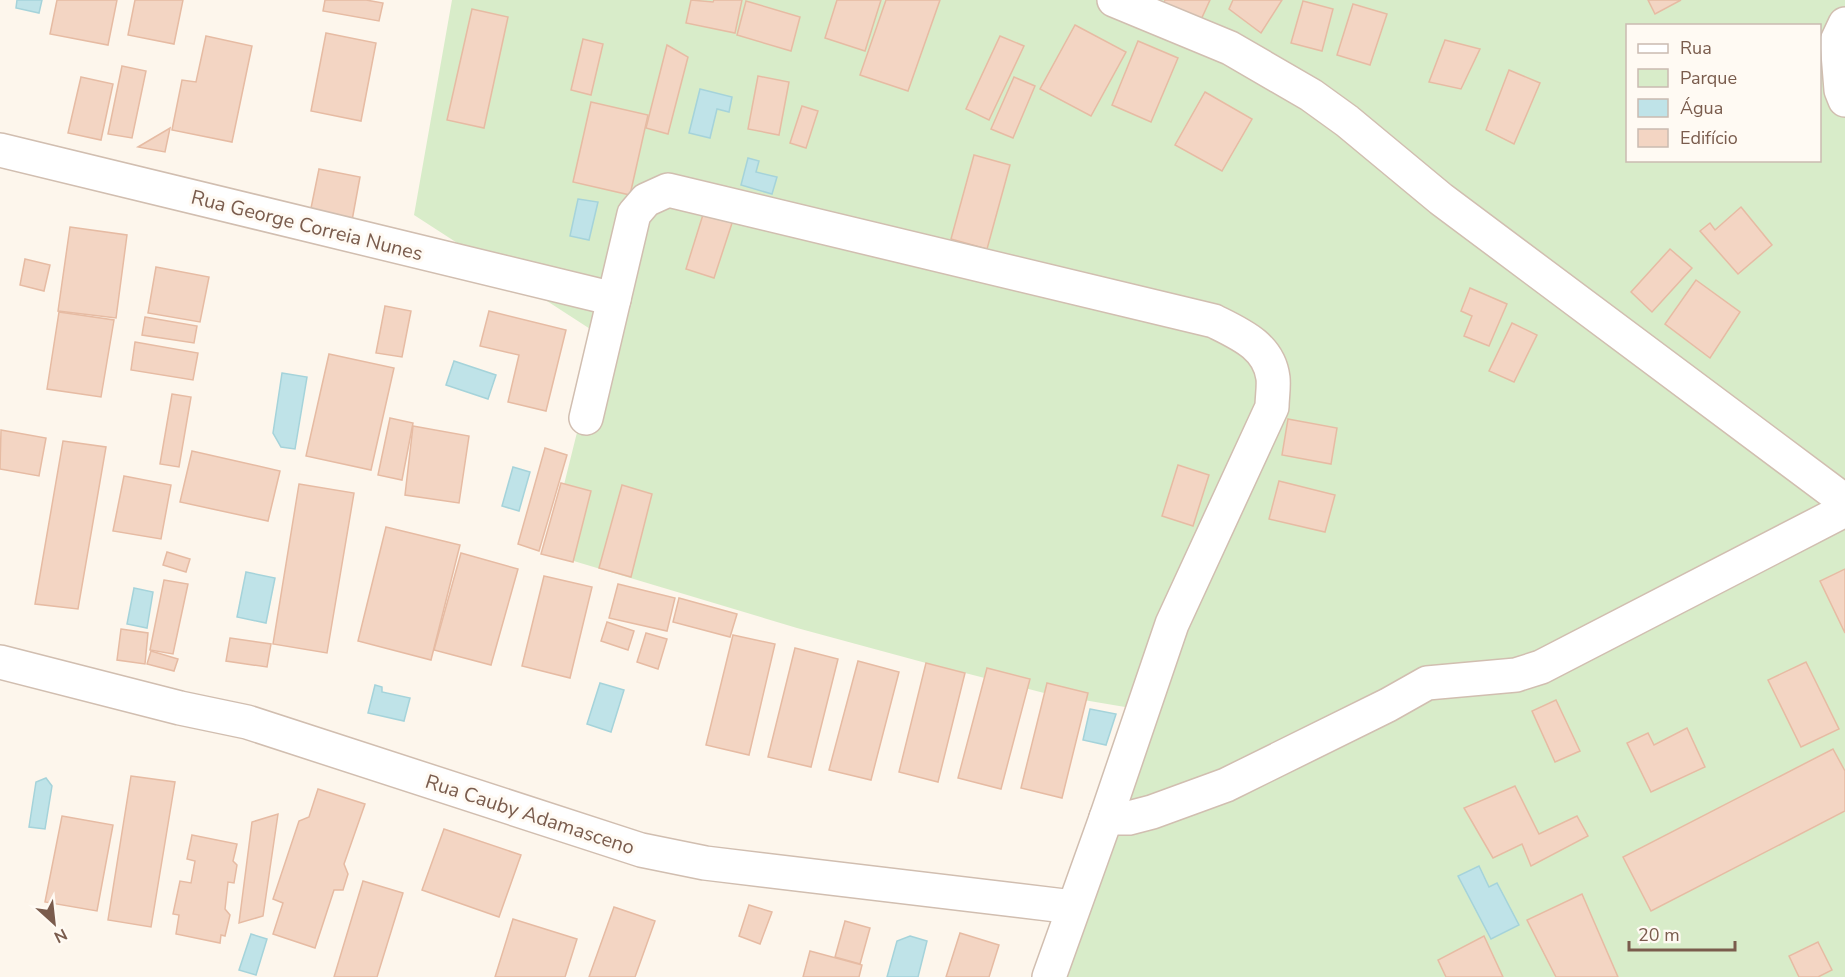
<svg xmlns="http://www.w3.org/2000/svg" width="1845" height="977" font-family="'Nunito Sans',sans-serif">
  <rect width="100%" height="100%" fill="#fdf6ec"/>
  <path fill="#d8ecc9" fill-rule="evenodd" d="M 452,0 L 1845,0 L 1845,977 L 1038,977 L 1131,708 L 1048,694 L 926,663 L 797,628 L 547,553 L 601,336 L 414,215 ZM 1628,26 L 1820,26 L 1820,160 L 1628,160 Z"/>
  <g fill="#bfe3e8" stroke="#a5d3da" stroke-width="1.5">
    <polygon points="17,0 42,0 39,13 16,8"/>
    <polygon points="700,89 732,97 729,112 717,109 710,138 689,133"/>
    <polygon points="748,158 759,161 756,172 777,177 772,194 741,185"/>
    <polygon points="578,199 598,202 589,240 570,236"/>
    <polygon points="454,361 496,375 488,399 446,385"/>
    <polygon points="282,373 307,377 295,449 281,447 273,433"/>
    <polygon points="513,467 530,472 519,511 502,506"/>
    <polygon points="246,572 275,578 266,623 237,617"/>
    <polygon points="134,588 153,592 147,628 127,624"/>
    <polygon points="600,683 624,690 611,732 587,724"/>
    <polygon points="375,685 382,687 382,692 410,698 404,721 368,713"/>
    <polygon points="1090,709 1116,714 1106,745 1083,740"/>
    <polygon points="46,778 52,786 45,829 29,827 36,782"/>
    <polygon points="1479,866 1489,887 1497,883 1519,925 1491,939 1458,876"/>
    <polygon points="251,934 267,939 256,975 239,970"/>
    <polygon points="910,936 927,941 918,977 887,977 897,941"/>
  </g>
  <g fill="#f3d5c3" stroke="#e6bba3" stroke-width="1.5">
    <polygon points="57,0 117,0 108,45 50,34"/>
    <polygon points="135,0 183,0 174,44 128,35"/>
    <polygon points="325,0 366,0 383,3 379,21 323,11"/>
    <polygon points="691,0 713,2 714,0 742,0 735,33 686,23"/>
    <polygon points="837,0 881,0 865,51 825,38"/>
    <polygon points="886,0 940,0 908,91 860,75"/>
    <polygon points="1165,0 1210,0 1199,24 1162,7"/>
    <polygon points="1233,0 1282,0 1261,33 1229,9"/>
    <polygon points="1648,0 1681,0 1655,14"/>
    <polygon points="746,1 800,17 791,51 737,35"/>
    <polygon points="1303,1 1333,9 1322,51 1291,43"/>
    <polygon points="1353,4 1387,14 1370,65 1337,55"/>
    <polygon points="472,9 508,17 484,128 447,120"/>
    <polygon points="1075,25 1126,52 1091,116 1040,89"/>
    <polygon points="326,33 376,43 361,121 311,111"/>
    <polygon points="206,36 252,46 232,142 172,130 182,80 196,82"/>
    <polygon points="1000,36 1024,46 989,120 966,109"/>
    <polygon points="583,39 603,44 591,95 571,90"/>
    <polygon points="1445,40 1480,49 1461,89 1429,82"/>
    <polygon points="1138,41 1178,58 1151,122 1112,105"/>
    <polygon points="667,45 688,57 668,134 646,128"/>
    <polygon points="122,66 146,71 132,138 108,134"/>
    <polygon points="1509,70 1540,83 1514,144 1486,130"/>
    <polygon points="758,76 789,82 779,135 748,129"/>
    <polygon points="81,77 113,84 101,140 68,133"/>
    <polygon points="1014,77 1035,86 1013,138 991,129"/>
    <polygon points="1205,92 1252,119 1222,171 1175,145"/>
    <polygon points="591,102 648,115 630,195 573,182"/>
    <polygon points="802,106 818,111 806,148 790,143"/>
    <polygon points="170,128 165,152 138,147"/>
    <polygon points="974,155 1010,165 987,249 951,239"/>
    <polygon points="319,169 360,177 351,226 309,218"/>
    <polygon points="706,205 735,214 714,278 686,269"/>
    <polygon points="1741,207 1772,245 1738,274 1700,231 1710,223 1715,230"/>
    <polygon points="70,227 127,235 116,318 58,311"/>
    <polygon points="1670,249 1692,268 1652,312 1631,292"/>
    <polygon points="25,259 50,265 44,291 20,285"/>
    <polygon points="156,267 209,277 200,322 148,313"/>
    <polygon points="1696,280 1740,312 1710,358 1665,324"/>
    <polygon points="1470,288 1507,304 1489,346 1464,336 1472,316 1461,311"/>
    <polygon points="385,306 411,311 402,357 376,353"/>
    <polygon points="489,311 566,330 546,411 508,402 519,355 480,346"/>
    <polygon points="59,312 114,320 101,397 47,389"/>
    <polygon points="145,317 197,326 194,343 142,335"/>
    <polygon points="1512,323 1537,335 1514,382 1489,371"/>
    <polygon points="135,342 198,353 193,380 131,370"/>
    <polygon points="329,354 394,368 371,470 306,456"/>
    <polygon points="172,394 191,397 179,467 160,464"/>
    <polygon points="390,418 413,423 402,480 378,475"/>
    <polygon points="1288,419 1337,428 1331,464 1282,455"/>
    <polygon points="413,426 469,436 459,503 405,495"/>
    <polygon points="1,430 46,438 39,476 0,469"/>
    <polygon points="63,441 106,447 78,609 35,604"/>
    <polygon points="545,448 567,455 539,551 518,544"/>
    <polygon points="192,451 280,471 268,521 180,502"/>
    <polygon points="1178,465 1209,475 1193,526 1162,516"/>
    <polygon points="124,476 171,485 161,539 113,531"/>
    <polygon points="1279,481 1335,495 1325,532 1269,519"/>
    <polygon points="561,483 591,491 573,562 541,554"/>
    <polygon points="299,484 354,493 327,653 273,644"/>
    <polygon points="622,485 652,494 631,577 599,568"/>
    <polygon points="386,527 460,545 431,660 358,641"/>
    <polygon points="167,552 190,559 186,572 163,565"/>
    <polygon points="461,553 518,569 491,665 434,650"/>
    <polygon points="1845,569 1845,633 1820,581"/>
    <polygon points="544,576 592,587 570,678 522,666"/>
    <polygon points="164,580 188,584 173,654 150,650"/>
    <polygon points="618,584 675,598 667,631 609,618"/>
    <polygon points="679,598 737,614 730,637 673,622"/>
    <polygon points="607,622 634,631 628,650 601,641"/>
    <polygon points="121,629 148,633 145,664 117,660"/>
    <polygon points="646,633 667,639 658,669 637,662"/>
    <polygon points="733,635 775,644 749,755 706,745"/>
    <polygon points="230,638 271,644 267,667 226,661"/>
    <polygon points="795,648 838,659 811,767 768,757"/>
    <polygon points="151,651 178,659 174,671 147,664"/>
    <polygon points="858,661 899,672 871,780 829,770"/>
    <polygon points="1806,662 1839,729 1801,747 1768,680"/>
    <polygon points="926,663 965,673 938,782 899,772"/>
    <polygon points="987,668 1030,679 1001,789 958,778"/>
    <polygon points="1047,683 1088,693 1062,798 1021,788"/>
    <polygon points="1556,700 1580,751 1555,762 1532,711"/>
    <polygon points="1687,728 1705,767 1651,792 1627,743 1648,733 1654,745"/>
    <polygon points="1833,749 1845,771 1845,811 1651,911 1623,857"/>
    <polygon points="131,776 175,782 151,927 108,920"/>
    <polygon points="1515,786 1539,834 1577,816 1588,836 1531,866 1522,844 1493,858 1464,808"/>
    <polygon points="318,789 365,804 344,864 348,874 343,890 334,890 315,948 273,934 283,903 273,899 299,821 309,817"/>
    <polygon points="278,814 263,916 239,923 252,822"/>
    <polygon points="62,816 113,825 97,911 45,902"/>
    <polygon points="444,829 521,855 499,917 422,890"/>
    <polygon points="192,835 237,844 233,861 237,865 234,883 228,882 225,909 230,915 225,936 221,935 220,943 176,934 179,915 173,914 180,881 191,883 195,861 187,859"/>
    <polygon points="363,881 403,893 377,977 334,977"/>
    <polygon points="1582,894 1618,977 1556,977 1527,920"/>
    <polygon points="749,905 772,912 760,944 739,936"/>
    <polygon points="614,907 655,921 635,977 589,977"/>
    <polygon points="513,919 577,939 565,977 495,977"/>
    <polygon points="845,921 870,928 860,964 835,957"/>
    <polygon points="960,933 999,945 989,977 946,977"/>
    <polygon points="1484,936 1503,977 1446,977 1438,960"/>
    <polygon points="1818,942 1832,970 1818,977 1799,977 1789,956"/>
    <polygon points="810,951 862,965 859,977 803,977"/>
  </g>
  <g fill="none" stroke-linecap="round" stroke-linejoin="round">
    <defs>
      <g id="minor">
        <polyline points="1114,0 1230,48 1311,95 1347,121 1441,199 1845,501"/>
        <polyline points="1845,24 1837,41 1841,90 1845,100"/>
        <polyline points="0,150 614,299"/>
        <path d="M 586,418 L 634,214 L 646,200 L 668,190 L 1214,321 C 1240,334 1269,346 1273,378 C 1274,387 1272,398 1272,407 L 1172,624 L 1106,818 L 1049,977"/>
        <polyline points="0,662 180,708 247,722 641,850 705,863 1073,907"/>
        <polyline points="1106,818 1129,818 1152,812 1226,785 1388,705 1427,683 1516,675 1541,667 1845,510"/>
      </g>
    </defs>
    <use href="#minor" stroke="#d1beb0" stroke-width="36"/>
    <use href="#minor" stroke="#fff" stroke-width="33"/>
  </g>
  <g text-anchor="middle" stroke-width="6" stroke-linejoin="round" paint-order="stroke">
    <g font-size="20" fill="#7a5c4d" stroke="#fffaf3">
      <text transform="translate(307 225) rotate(14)" y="7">Rua George Correia Nunes</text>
      <text transform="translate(530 814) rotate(18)" y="7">Rua Cauby Adamasceno</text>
    </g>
  </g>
  <rect x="1626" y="24" width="195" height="138" fill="#fffaf3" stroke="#cabbb1" stroke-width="1.5"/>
  <rect x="1638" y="44" width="30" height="9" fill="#ffffff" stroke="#cabbb1" stroke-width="1.5"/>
  <text x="1680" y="54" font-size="18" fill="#7a5c4d">Rua</text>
  <rect x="1638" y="69" width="30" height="18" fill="#d8ecc9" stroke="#cabbb1" stroke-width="1.5"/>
  <text x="1680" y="84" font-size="18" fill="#7a5c4d">Parque</text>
  <rect x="1638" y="99" width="30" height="18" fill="#bfe3e8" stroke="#cabbb1" stroke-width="1.5"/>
  <text x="1680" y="114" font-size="18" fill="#7a5c4d">Água</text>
  <rect x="1638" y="129" width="30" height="18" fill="#f3d5c3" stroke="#cabbb1" stroke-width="1.5"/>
  <text x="1680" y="144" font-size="18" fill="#7a5c4d">Edifício</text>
  <g transform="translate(54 923) rotate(153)" stroke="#fffaf3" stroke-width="4.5" paint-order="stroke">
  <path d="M0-4.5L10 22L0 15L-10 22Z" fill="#7a5c4d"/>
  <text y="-9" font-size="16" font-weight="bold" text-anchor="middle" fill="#7a5c4d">N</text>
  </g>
  <path d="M1629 941v9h106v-9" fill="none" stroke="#7a5c4d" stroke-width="3"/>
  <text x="1638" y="941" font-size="18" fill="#7a5c4d" stroke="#fffaf3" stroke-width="4.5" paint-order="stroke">20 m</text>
</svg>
